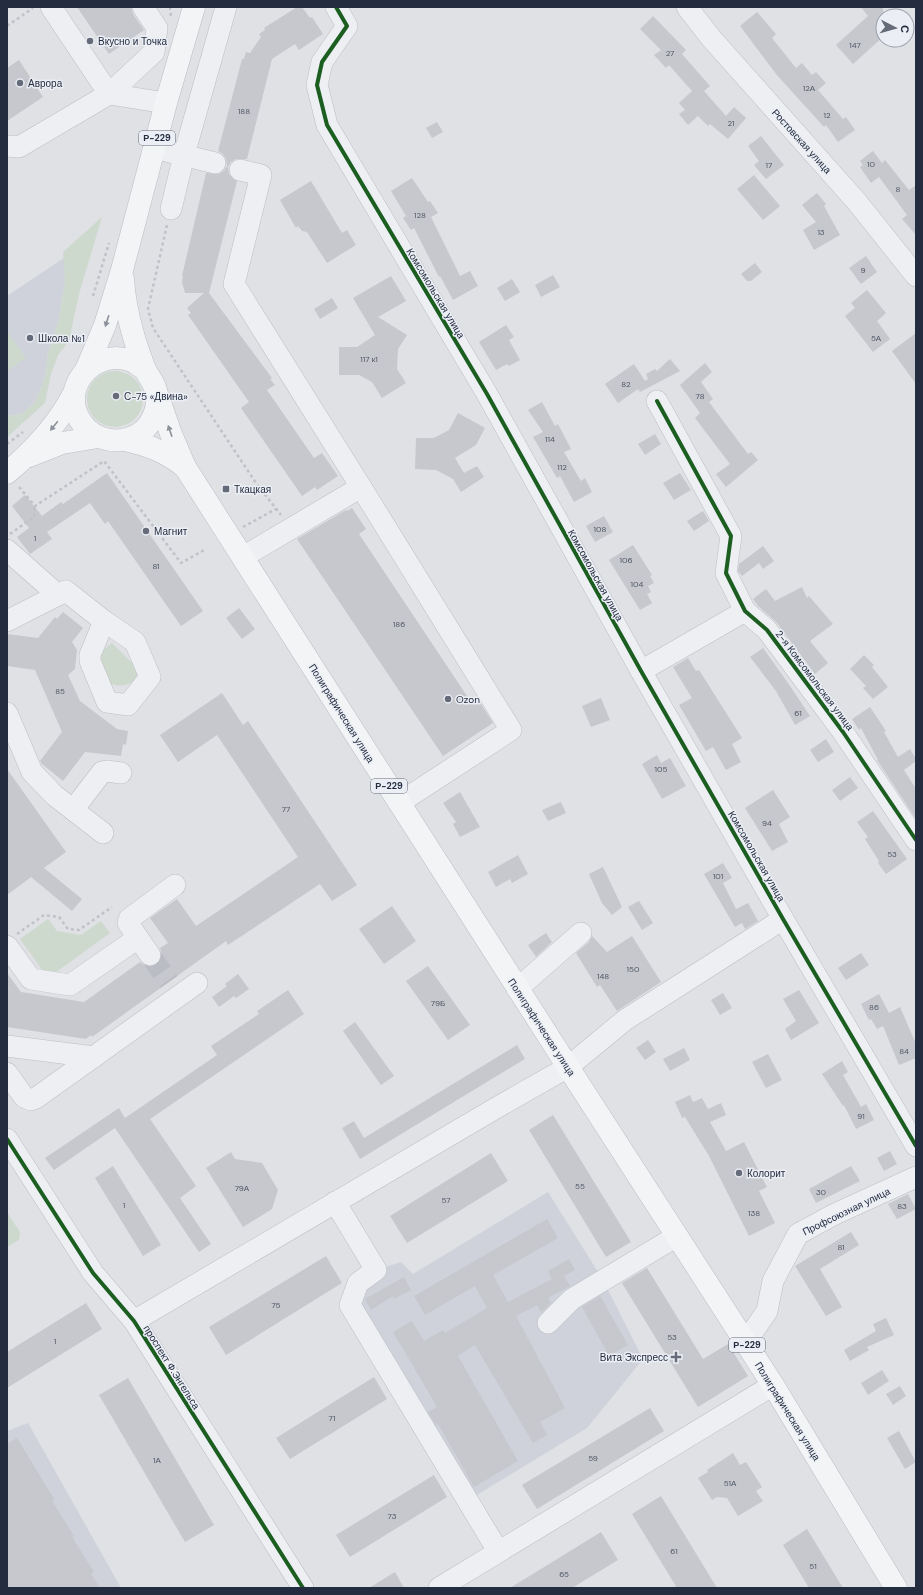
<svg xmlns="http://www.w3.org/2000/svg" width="923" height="1595" font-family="'DM Sans',sans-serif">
  <rect width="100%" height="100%" fill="#dfe1e5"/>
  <g fill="#cfd2db">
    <polygon points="64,258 65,282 58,323 48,353 45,377 35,402 22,414 7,416 7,296"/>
    <polygon points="548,1192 603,1280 643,1359 587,1428 467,1501 350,1305 376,1270 401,1262 413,1274"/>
    <polygon points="28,1423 121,1588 7,1588 7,1431"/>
  </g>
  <g fill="#ced9ce">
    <polygon points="102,217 79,294 69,341 58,355 51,374 45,403 7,437 7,416 22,414 35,402 45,377 48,353 58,323 65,282 63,252"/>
    <polygon points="7,331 26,358 7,371"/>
    <circle cx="115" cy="399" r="28"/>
    <path d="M 112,643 L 145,676 C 131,684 118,691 103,679 C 100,676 97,670 95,666 L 103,650 Z"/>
    <polygon points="48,919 57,931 81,935 101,921 110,933 48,978 20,939"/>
    <polygon points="7,1212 20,1232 19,1240 7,1247"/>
  </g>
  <g fill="#c6c8cd">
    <polygon points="77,7 131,7 133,14 144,30 109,54"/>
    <polygon points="297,7 302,7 310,18 312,17 323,34 299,50 295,44 272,59 247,159 236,159 231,162 228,167 229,174 232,178 237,181 209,293 272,378 270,379 275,385 267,390 314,458 322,453 338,476 317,490 315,487 302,496 241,408 249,402 188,315 191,313 187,308 204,293 185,293 182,282 183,276 182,276 206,173 219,174 224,171 227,166 226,159 223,154 218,151 242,59 244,59 246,52 250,53 261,37 259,34 265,30 264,28"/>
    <polygon points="861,7 883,7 883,37 853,64 836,45 868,16"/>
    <polygon points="757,12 776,34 772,38 796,68 802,63 812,75 816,72 826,83 818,90 843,119 846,117 855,130 838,142 826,125 824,127 776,74 740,26"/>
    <polygon points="653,16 686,50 682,54 710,86 704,91 726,116 734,107 746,118 728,139 710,124 708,126 698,116 688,125 679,114 685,110 679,103 692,91 669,65 666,68 654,55 661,50 640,29"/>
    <polygon points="19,60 43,97 7,121 7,68"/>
    <polygon points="437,122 443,132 432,138 426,128"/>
    <polygon points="761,136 784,165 766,179 754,165 759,161 748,146"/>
    <polygon points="873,151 882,163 885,160 909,190 916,185 916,235 902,219 907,215 879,177 871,183 860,167 863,165 860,161"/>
    <polygon points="754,175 780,206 763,220 737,189"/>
    <polygon points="412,178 428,202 430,201 438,213 431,217 460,276 470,271 478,286 453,300 440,276 439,277 414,228 411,230 403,218 406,216 391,191"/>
    <polygon points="311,181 342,233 347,230 356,245 327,263 307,232 302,231 298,226 296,228 280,200"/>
    <polygon points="817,193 826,204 824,206 840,235 814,250 803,230 816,222 802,205"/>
    <polygon points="866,256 877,272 861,284 849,268"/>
    <polygon points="755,263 762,272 751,281 747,281 741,274"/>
    <polygon points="553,275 560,287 541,297 535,285"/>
    <polygon points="391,276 406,301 378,317 407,335 398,349 397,369 406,383 382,398 372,382 359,375 339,375 339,347 357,347 375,335 353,298"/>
    <polygon points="512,279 520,292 505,301 497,288"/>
    <polygon points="867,290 886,313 877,321 890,339 873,352 845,316 855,308 851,303"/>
    <polygon points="332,298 338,308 320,319 314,309"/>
    <polygon points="506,325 514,337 509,340 520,360 509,366 507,364 496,370 479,342"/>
    <polygon points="916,333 916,384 892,351"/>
    <polygon points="670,359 680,371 640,392 638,389 618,403 605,384 634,364 645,381 648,379 646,374 655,369 657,371"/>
    <polygon points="705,363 712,372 701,382 713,399 709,402 748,454 751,452 758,460 726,487 716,474 730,464 695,418 700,413 680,385"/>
    <polygon points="542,402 555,426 558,424 571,449 564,452 581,481 585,478 592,492 574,502 560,476 557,478 533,437 543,432 528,410"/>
    <polygon points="458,413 485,428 476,445 455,458 464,473 477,466 484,477 461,492 453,479 436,470 415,469 416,438 434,438 449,430"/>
    <polygon points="655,434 661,444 645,455 638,444"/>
    <polygon points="107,473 203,611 181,626 108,521 105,524 90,503 47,532 52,539 30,554 17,537 29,528 12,506 25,495 42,516 61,502 63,504"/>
    <polygon points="680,473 691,490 674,500 663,483"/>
    <polygon points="352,508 366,529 359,534 473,705 479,701 493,723 443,756 297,539 346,510 347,511"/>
    <polygon points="703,511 709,521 694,531 687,521"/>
    <polygon points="604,516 613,532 595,542 586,526"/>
    <polygon points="633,545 652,575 650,576 654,583 648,586 651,592 647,594 652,603 640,610 609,560"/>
    <polygon points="763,546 774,561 763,569 759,563 742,576 738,571 739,564"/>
    <polygon points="802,587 807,598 809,596 833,624 810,641 828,663 815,674 777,623 758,606 753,599 766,589 775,601"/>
    <polygon points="239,608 255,629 242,639 226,618"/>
    <polygon points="63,612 83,628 72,642 77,650 75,669 68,675 80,701 117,729 128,731 126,745 123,744 121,756 85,752 63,781 42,764 40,761 62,732 35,670 7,666 7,634 38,638 55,617 57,619"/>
    <polygon points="763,648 788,683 810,716 795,725 776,691 750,657"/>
    <polygon points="864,655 874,665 872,667 888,687 873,699 863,688 866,686 850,669"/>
    <polygon points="688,658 696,671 699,670 742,738 732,744 741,762 726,770 713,747 706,751 679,705 692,698 673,667"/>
    <polygon points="222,693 243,725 248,721 357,885 332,901 320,884 228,945 226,941 92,1037 91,1035 86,1039 7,1027 7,973 21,992 84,1002 140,962 145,966 151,967 157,965 161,960 162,954 160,948 168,943 150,918 177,899 196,926 298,857 217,735 178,762 160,735"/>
    <polygon points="601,698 610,720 591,727 582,706"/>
    <polygon points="870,707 886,731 884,732 898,757 910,749 916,759 916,761 904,770 916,789 916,819 877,760 878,760 861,728 859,730 852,719"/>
    <polygon points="826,739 834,752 818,762 810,750"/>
    <polygon points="657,755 661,763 670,758 686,786 662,799 642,764"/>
    <polygon points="7,769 66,852 44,868 82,899 72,911 31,877 7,895"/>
    <polygon points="850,777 858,788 840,801 832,790"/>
    <polygon points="773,790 790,817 779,824 788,842 772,851 745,808"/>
    <polygon points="460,792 480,827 460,837 453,824 456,822 443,803"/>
    <polygon points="561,802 566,813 548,821 542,810"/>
    <polygon points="873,811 907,859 886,874 878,863 879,861 865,839 868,837 857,822"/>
    <polygon points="518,855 528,874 512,883 510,879 496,887 488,872"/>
    <polygon points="723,863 732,878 723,883 736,909 748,903 758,921 745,929 740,919 742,923 735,927 704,874"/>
    <polygon points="603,867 622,907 612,915 602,903 589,874"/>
    <polygon points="639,901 653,923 642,930 628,907"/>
    <polygon points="392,906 416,941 384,964 359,929"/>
    <polygon points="546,933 552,942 536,957 528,945"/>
    <polygon points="592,936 607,952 632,936 661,982 617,1011 600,985 597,987 576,953 589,942"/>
    <polygon points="861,953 869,965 846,980 838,968"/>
    <polygon points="428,966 470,1025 448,1040 406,981"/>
    <polygon points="238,974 249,989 236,998 234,996 219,1007 212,997 227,986 225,984"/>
    <polygon points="288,990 304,1014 150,1119 196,1186 180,1198 211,1244 199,1252 115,1128 54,1170 45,1158 119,1108 125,1118 217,1055 211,1046 259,1014 257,1011"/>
    <polygon points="799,990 819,1023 791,1040 785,1029 796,1021 783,999"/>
    <polygon points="723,993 732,1008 720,1015 711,1000"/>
    <polygon points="879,994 889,1013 900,1007 916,1044 916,1058 899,1065 883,1026 877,1029 871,1019 869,1020 861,1004"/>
    <polygon points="355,1022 394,1076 381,1085 343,1031"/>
    <polygon points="648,1040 656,1052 645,1060 636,1048"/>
    <polygon points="517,1045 525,1059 360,1159 342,1128 354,1121 364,1138"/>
    <polygon points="684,1048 690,1060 670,1071 663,1059"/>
    <polygon points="768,1054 782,1080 766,1088 752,1062"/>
    <polygon points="842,1061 848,1072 843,1075 861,1107 866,1104 874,1120 856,1129 844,1105 843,1106 822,1074"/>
    <polygon points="690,1095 693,1102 702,1098 708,1109 721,1103 726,1115 710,1122 726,1151 744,1142 767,1187 759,1191 775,1223 749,1236 709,1156 685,1117 682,1118 675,1102"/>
    <polygon points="553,1115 631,1242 606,1257 529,1130"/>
    <polygon points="890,1151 897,1164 884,1171 877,1158"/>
    <polygon points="231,1152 235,1159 262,1163 278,1190 272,1209 243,1227 206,1168"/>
    <polygon points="491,1153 508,1181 407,1243 390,1216"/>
    <polygon points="113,1166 161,1245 143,1256 95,1178"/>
    <polygon points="851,1166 860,1181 816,1203 809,1189"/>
    <polygon points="908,1194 916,1209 897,1219 888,1204"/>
    <polygon points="547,1219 558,1238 493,1275 508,1302 552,1279 548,1271 569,1259 575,1270 564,1276 570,1286 548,1298 551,1303 543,1311 541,1312 537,1305 516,1316 565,1408 540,1422 547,1435 533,1443 475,1345 458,1356 518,1461 474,1487 438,1424 436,1425 428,1412 437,1407 393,1332 412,1321 424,1341 443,1330 445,1333 487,1308 475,1286 425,1315 414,1296"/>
    <polygon points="851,1232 859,1245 820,1269 842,1307 826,1316 795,1266"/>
    <polygon points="326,1256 342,1283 226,1355 209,1327"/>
    <polygon points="647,1268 703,1359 728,1344 748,1376 698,1407 622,1283"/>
    <polygon points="404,1277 411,1290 394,1299 393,1296 371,1310 365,1299"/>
    <polygon points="600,1296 628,1345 609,1356 582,1307"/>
    <polygon points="86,1303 102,1329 7,1388 7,1352"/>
    <polygon points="886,1318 894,1335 867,1347 869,1350 850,1361 844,1350 876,1331 873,1324"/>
    <polygon points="882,1370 889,1381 868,1395 861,1383"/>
    <polygon points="374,1377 387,1399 290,1459 276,1438"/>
    <polygon points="128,1378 214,1525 185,1542 99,1395"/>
    <polygon points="900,1386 906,1396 893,1405 886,1394"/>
    <polygon points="650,1408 664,1431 537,1509 522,1485"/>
    <polygon points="899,1431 916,1462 905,1469 887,1438"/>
    <polygon points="17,1438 54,1499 52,1501 74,1536 72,1537 94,1572 91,1574 100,1588 7,1588 7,1444"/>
    <polygon points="733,1453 740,1465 746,1462 762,1487 756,1491 763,1501 738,1516 727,1498 717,1497 712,1500 698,1478 708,1472 707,1470"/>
    <polygon points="434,1475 447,1497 350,1557 336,1535"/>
    <polygon points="661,1496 717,1588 677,1588 632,1514"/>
    <polygon points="807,1529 843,1588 809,1588 783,1545"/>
    <polygon points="601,1532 618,1560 572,1588 510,1588"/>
    <polygon points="395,1572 404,1588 369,1588"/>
  </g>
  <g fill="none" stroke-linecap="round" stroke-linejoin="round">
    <polyline stroke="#babdc4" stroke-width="21" stroke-dasharray="21 10" stroke-linecap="butt" points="150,955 169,982"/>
    <defs>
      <g id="minor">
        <polyline points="51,7 109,94 154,52 157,28 143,7"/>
        <polyline points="336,7 347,26 322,62 317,85 327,125 487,394 641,671 783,919 916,1146"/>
        <polyline points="687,7 711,38 857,202 916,276"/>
        <polyline points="7,146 19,147 109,94 166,103"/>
        <polyline points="154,148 215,163"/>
        <polyline points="240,170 261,175 234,284 361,487"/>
        <polyline points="171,209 184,155 226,7"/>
        <polyline points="657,401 731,536 726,573 745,611 767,630 843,732 916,840"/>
        <polyline points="7,550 58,595 7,621"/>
        <polyline points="243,557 361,487 511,730 399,803"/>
        <polyline points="58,595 66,591 104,621 90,655 90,661 107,702 128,705 150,677 135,642 104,621"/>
        <polyline points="641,671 745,611"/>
        <polyline points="7,713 32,772 54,795 103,833"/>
        <polyline points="73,810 102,772 107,771 121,773"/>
        <polyline points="138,938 150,955"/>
        <polyline points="7,946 31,979 70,985 138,938 128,923 129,919 175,885"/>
        <polyline points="517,989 581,933"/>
        <polyline points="7,1046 94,1057"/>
        <polyline points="7,1073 24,1097 31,1100 36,1098 197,983"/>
        <polyline points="7,1139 93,1273 134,1321 303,1588"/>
        <polyline points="335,1202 376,1270 358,1283 350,1305 498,1551"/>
        <polyline points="134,1321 496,1108 568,1067 625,1020 783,919"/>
        <polyline points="548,1323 572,1299 677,1236"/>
        <polyline points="746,1342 767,1311 773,1281 798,1234 835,1214 916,1177"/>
        <polyline points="439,1588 773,1385"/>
      </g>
      <g id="major">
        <path d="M 123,279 C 125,310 133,338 144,367 C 148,378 156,382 157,397 C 158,411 150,428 137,435 C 125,441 115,442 102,438 C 95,436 90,432 85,427 C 55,393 91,346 132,361 C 136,363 141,367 145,369"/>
        <polyline points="86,370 105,325 122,270 166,103 194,7"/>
        <polyline points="156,391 171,434 185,467 568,1067 773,1385 896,1588"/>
        <path d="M 125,440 C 148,445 166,452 185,467"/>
        <polyline points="29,456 62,443 98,437"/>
        <path d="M 7,473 C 34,450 58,425 74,393"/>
      </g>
    </defs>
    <use href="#minor" stroke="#bcbec3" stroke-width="22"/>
    <use href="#major" stroke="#babec3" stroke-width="23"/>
    <g stroke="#c0c2c8" stroke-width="2.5" stroke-dasharray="3 3" stroke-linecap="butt">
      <polyline points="170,7 171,17"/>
      <polyline points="7,26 33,8"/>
      <polyline points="167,225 148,309 153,328 256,483 281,515"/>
      <polyline points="93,296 109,243"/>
      <polyline points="7,444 23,432"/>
      <polyline points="19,487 35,506 104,461 181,563 206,549"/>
      <polyline points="243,527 276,509"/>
      <polyline points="10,534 34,517 35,506"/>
      <polyline points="17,934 44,915 59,917 68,929 79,930 112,907"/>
    </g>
    <use href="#minor" stroke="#eeeff2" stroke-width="21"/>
    <use href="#major" stroke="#f3f4f5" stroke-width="22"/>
    <defs>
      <g id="cycleway">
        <polyline points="336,7 347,26 322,62 317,85 327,125 487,394 641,671 783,919 916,1146"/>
        <polyline points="657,401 731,536 726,573 745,611 767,630 843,732 916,840"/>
        <polyline points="7,1139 93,1273 134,1321 303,1588"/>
      </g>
    </defs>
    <use href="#cycleway" stroke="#ebeff5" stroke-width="6"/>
    <use href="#cycleway" stroke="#1b5e20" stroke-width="4"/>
  </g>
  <defs><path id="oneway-solid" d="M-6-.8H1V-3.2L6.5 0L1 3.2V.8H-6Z"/></defs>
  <g fill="#8c909a">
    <use href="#oneway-solid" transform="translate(107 321) rotate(108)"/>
    <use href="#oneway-solid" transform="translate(54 426) rotate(129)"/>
    <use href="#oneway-solid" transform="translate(170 431) rotate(-109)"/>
  </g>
  <g fill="#656b79" stroke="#ebeff5" stroke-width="1.5">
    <circle cx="90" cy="41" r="4"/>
    <circle cx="20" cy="83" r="4"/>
    <circle cx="30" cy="338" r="4"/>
    <circle cx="116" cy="396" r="4"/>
    <rect x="222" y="485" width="8" height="8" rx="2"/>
    <circle cx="146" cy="531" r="4"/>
    <circle cx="448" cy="699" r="4"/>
    <circle cx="739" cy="1173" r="4"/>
    <path d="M674 1351h4v4h4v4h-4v4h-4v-4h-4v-4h4z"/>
  </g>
  <g text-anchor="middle" stroke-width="3" stroke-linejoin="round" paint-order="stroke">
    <g font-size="8" fill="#4e5564">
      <text x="855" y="48">147</text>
      <text x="670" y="56">27</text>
      <text x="809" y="91">12А</text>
      <text x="244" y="114">188</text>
      <text x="827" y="118">12</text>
      <text x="731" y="126">21</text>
      <text x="871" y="167">10</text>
      <text x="769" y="168">17</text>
      <text x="898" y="192">8</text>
      <text x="420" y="218">128</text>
      <text x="821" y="235">13</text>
      <text x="863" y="273">9</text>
      <text x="876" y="341">5А</text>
      <text x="369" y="362">117 к1</text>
      <text x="626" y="387">82</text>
      <text x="700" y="399">78</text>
      <text x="550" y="442">114</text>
      <text x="562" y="470">112</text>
      <text x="600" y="532">108</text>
      <text x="35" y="541">1</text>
      <text x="626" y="563">106</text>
      <text x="156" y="569">81</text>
      <text x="637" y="587">104</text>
      <text x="399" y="627">186</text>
      <text x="60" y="694">85</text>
      <text x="798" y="716">61</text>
      <text x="661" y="772">105</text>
      <text x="286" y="812">77</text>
      <text x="767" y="826">94</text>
      <text x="892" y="857">53</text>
      <text x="718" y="879">101</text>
      <text x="633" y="972">150</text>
      <text x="603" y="979">148</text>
      <text x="438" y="1006">79Б</text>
      <text x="874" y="1010">86</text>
      <text x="904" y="1054">84</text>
      <text x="861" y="1119">91</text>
      <text x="580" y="1189">55</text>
      <text x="242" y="1191">79А</text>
      <text x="821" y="1195">30</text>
      <text x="446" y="1203">57</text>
      <text x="124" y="1208">1</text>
      <text x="902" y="1209">83</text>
      <text x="754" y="1216">138</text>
      <text x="841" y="1250">81</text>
      <text x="276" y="1308">75</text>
      <text x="672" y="1340">53</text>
      <text x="55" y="1344">1</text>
      <text x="332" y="1421">71</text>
      <text x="593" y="1461">59</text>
      <text x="157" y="1463">1А</text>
      <text x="730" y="1486">51А</text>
      <text x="392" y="1519">73</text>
      <text x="674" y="1554">61</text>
      <text x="813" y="1569">51</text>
      <text x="564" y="1577">65</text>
    </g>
    <g fill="#ebeff5" stroke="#606676" stroke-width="1">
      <rect x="139" y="131" width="36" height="14" rx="3"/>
      <rect x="371" y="779" width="36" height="14" rx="3"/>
      <rect x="729" y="1338" width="36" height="14" rx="3"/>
    </g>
    <g font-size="9" font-weight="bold" fill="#242c3f">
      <text x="157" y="141">Р-229</text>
      <text x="389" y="789">Р-229</text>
      <text x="747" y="1348">Р-229</text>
    </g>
    <g font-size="10" fill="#242c3f" stroke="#ebeff5" text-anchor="start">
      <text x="98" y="45">Вкусно и Точка</text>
      <text x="28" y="87">Аврора</text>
      <text x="38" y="342">Школа №1</text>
      <text x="124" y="400">С-75 «Двина»</text>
      <text x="234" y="493">Ткацкая</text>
      <text x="154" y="535">Магнит</text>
      <text x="456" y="703">Ozon</text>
      <text x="747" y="1177">Колорит</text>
      <text x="668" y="1361" text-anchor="end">Вита Экспресс</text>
    </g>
    <g font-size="10" fill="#242c3f" stroke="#ebeff5">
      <text transform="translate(802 141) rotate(48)" y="4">Ростовская улица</text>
      <text transform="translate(436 293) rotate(59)" y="4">Комсомольская улица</text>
      <text transform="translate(596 575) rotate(61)" y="4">Комсомольская улица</text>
      <text transform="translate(815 680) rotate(53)" y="4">2-я Комсомольская улица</text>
      <text transform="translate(342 713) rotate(58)" y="4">Полиграфическая улица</text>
      <text transform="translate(757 856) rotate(60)" y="4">Комсомольская улица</text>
      <text transform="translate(542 1027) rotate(57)" y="4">Полиграфическая улица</text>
      <text transform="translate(846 1211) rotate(-26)" y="4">Профсоюзная улица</text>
      <text transform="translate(172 1367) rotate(58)" y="4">проспект Ф.Энгельса</text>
      <text transform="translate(788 1411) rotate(58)" y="4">Полиграфическая улица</text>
    </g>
  </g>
  <rect width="923" height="1595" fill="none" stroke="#242c3f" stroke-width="16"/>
  <g transform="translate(895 28) rotate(96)"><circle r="19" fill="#ebeff5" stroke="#9ba1ac"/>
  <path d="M0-3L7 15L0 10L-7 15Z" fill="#656b79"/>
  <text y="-6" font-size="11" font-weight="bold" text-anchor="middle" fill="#242c3f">С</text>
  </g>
</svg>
